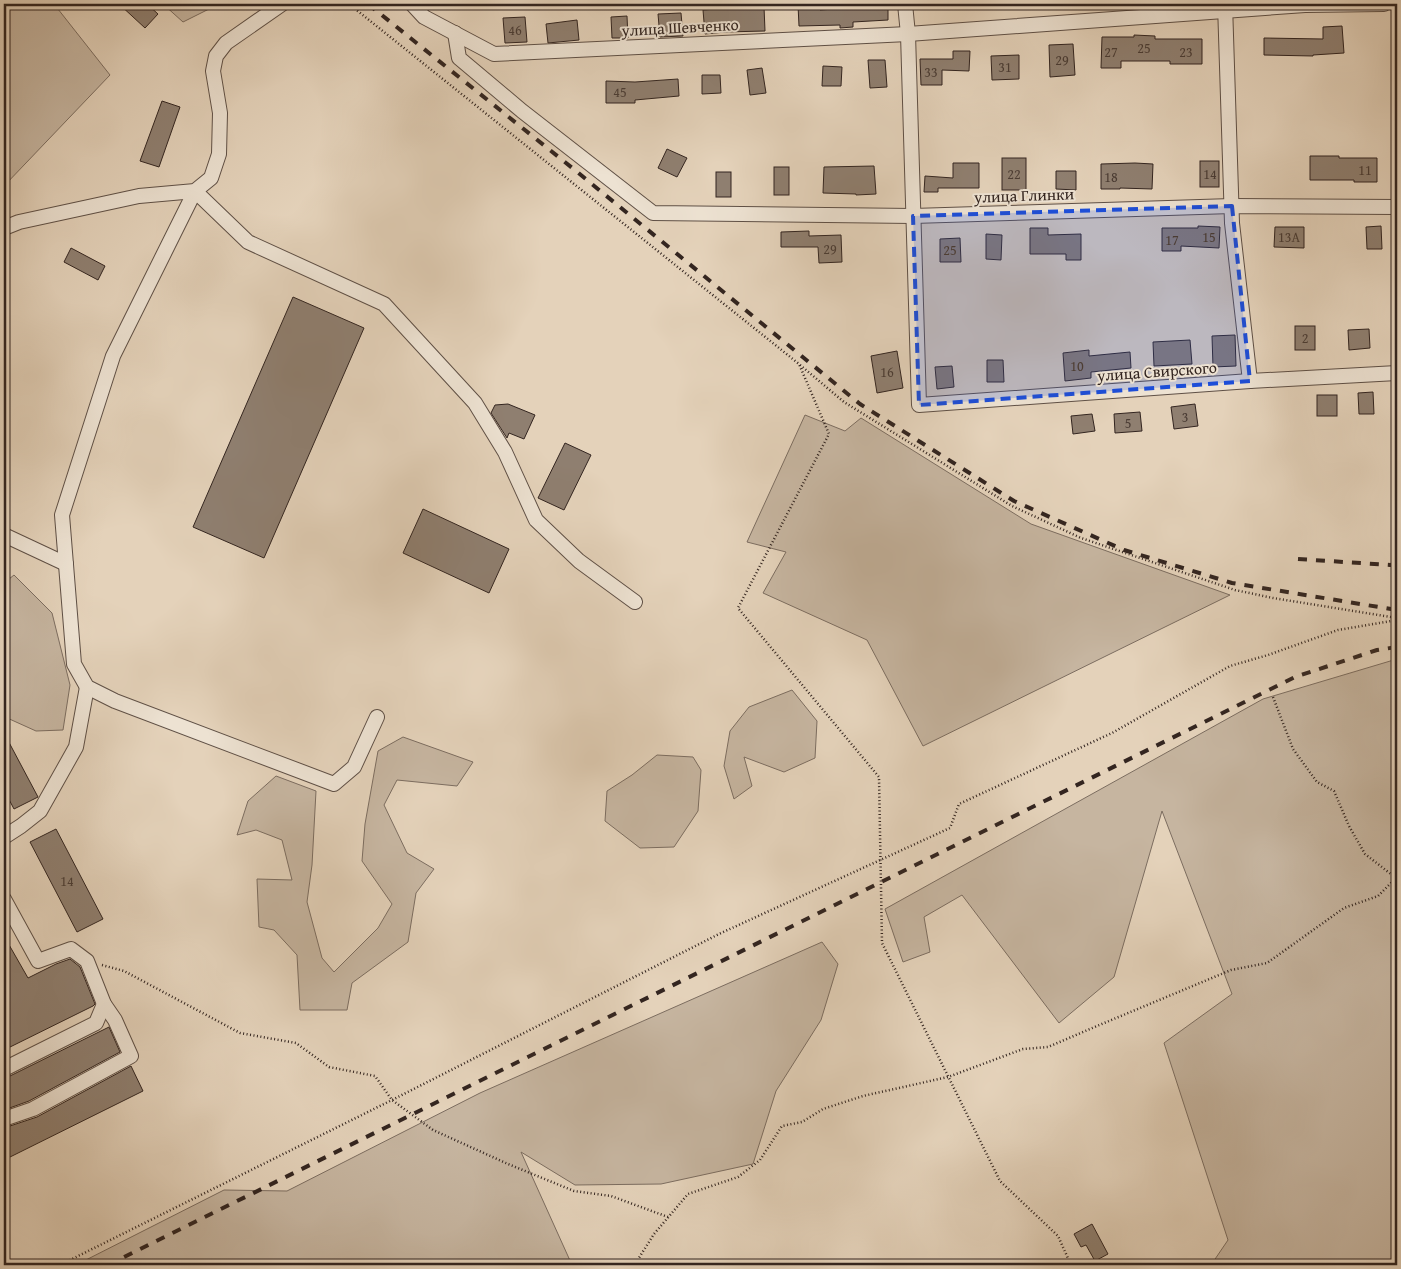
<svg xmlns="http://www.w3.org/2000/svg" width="1401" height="1269" font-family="'Gentium Book Plus',serif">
  <rect width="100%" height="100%" fill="#e4d2ba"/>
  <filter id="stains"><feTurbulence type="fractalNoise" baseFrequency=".004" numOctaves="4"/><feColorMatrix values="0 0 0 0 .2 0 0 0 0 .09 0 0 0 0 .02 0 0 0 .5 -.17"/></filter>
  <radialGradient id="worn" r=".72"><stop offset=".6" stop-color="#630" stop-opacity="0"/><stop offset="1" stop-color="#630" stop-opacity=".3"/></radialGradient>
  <g fill="#c6b5a0" stroke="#7c6d60">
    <polygon points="4,4 54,4 110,75 4,186"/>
    <polygon points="163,4 219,4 183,22"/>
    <polygon points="805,415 845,431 861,418 1031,524 1230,595 923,746 867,640 763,593 786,552 747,542"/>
    <polygon points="14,575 52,613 70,685 63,730 36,731 5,717 4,715 4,583"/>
    <polygon points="1397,659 1397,1265 1211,1265 1228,1240 1164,1043 1232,994 1162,811 1114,977 1059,1023 962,895 924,917 930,952 903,962 885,909 1263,699"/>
    <polygon points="792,690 817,721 815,758 784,772 744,757 752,786 734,799 724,766 730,731 749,707"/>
    <polygon points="403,737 473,762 457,786 397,780 384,805 407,853 434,869 416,893 408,942 352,983 347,1010 300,1010 297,955 274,930 259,927 257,879 292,880 282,840 256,830 237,835 248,801 276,776 316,791 312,865 307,902 322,958 334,972 378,928 392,904 362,861 365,824 378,751"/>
    <polygon points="657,755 693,757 701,770 698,811 674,847 640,848 605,821 607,791 632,775"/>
    <polygon points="822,942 838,964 821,1020 776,1091 753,1164 661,1184 575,1185 521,1152 572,1265 76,1265 224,1190 287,1191 480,1093"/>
  </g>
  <g fill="#8f7f70" stroke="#332520">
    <polygon points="119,4 147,4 158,14 145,28"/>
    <polygon points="820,4 820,10 865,7 865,4 888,4 888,20 853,22 853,27 840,28 840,25 799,26 798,5"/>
    <polygon points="742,7 764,7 765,31 725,32 705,34 703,10"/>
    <polygon points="681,13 683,36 660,37 658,14"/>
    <polygon points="627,16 628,38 612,38 611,17"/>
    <polygon points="525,17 527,42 505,43 503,18"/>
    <polygon points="577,20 579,40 548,43 546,24"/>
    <polygon points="1342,26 1344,53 1313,55 1313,56 1264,55 1264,38 1323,39 1323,27"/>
    <polygon points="1134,35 1155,36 1155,39 1202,39 1202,64 1170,64 1170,61 1121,61 1121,68 1101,68 1102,37 1134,37"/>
    <polygon points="1073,44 1075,75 1050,77 1049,45"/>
    <polygon points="953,51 970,51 969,71 942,70 942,85 921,85 920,59 953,59"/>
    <polygon points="1019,55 1019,79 992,80 991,56"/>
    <polygon points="868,60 885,60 887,87 870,88"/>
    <polygon points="823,66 842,67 841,86 822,86"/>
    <polygon points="762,68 766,93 750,95 747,70"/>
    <polygon points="702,75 720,75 721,93 702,94"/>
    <polygon points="678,79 679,96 635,100 635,103 606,103 606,81 635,82"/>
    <polygon points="162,101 180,107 159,167 140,161"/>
    <polygon points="667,149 687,158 677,177 658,168"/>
    <polygon points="1310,156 1339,156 1339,158 1377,158 1377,182 1354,182 1354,180 1310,180"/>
    <rect x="1002" y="158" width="24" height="32"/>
    <rect x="1200" y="161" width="19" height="26"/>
    <polygon points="953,163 979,163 979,188 938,188 938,192 924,192 925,176 953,178"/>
    <polygon points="1135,163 1153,164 1152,189 1120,188 1120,189 1101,189 1101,164"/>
    <polygon points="874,166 876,194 856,195 856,194 823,193 824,167"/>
    <rect x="774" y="167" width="15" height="28"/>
    <polygon points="1056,171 1076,171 1076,190 1056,189"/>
    <rect x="716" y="172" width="15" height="25"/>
    <polygon points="1198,226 1220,227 1219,248 1181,246 1181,251 1162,251 1162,228 1198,228"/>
    <polygon points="1381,226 1382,249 1367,249 1366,227"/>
    <polygon points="1275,227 1304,227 1304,248 1274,247"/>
    <polygon points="1030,228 1048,228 1048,235 1081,234 1081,260 1066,260 1066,254 1030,254"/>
    <polygon points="809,231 809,236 841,235 842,262 819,263 818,247 781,247 781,232"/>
    <polygon points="986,234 1002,235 1001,260 986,259"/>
    <polygon points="960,238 961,262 940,262 940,239"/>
    <polygon points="71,248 105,266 98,280 64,262"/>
    <polygon points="293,297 364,328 264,558 193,527"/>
    <rect x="1295" y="326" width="20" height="24"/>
    <polygon points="1369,329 1370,348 1349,350 1348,330"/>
    <polygon points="1235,335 1236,366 1213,367 1212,336"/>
    <polygon points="1190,340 1192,364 1154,366 1153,342"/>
    <polygon points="1089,350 1089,356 1130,352 1131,368 1091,372 1091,378 1065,381 1063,353"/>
    <polygon points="897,351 903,388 877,393 871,356"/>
    <polygon points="987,360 1003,360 1004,382 987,382"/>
    <polygon points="952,366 954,387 937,389 935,367"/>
    <polygon points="1373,392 1374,414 1359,414 1358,393"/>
    <rect x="1317" y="395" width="20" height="21"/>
    <polygon points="508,404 535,415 524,439 509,433 507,438 491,413 495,405"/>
    <polygon points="1195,404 1198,426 1174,429 1171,407"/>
    <polygon points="1140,412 1142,431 1115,433 1114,414"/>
    <polygon points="1092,414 1095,431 1073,434 1071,416"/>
    <polygon points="565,443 591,455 564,510 538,498"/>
    <polygon points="423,509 509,549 489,593 403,553"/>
    <polygon points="4,733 38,797 14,809 4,790"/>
    <polygon points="56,829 103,919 77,932 30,842"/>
    <polygon points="4,936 28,978 56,964 70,959 80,967 95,1004 93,1006 4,1050"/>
    <polygon points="109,1027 120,1052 29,1101 4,1110 4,1078 8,1077"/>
    <polygon points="131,1066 143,1091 4,1160 4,1128 37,1117"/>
    <polygon points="1092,1224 1108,1254 1095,1261 1086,1245 1081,1247 1074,1234"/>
  </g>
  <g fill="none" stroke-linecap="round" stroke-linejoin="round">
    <defs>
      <g id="minor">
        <polyline points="412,4 424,17 494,54 908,34 1305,5 1384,4"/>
        <polyline points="905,4 908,34 919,405 1250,381 1397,373"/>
        <polyline points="1225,4 1232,223 1250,381"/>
        <polyline points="455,33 459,58 522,111 653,213 913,216 1232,206 1397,207"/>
        <polyline points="4,228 19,222 139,196 195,191 211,178 219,154 220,113 213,71 216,56 226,43 282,4"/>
        <polyline points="4,535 66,564"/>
        <polyline points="377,717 354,767 334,784 115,701 87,687 74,664 62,515 113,356 195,191 248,242 384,304 475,403 505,452 536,520 579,561 635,602"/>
        <polyline points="4,837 21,826 40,811 76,747 87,687"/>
        <polyline points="4,899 38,961 71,949 87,961 104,1004 115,1020 131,1056 33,1109 4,1119"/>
        <polyline points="4,1069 96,1023 104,1004"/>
      </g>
    </defs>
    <use href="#minor" stroke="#5f5046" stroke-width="16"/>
    <g stroke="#332520" stroke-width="2.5" stroke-dasharray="1 2.5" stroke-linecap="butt">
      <polyline points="349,4 799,364 829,434 738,608 879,777 882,943 1000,1181 1058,1236 1071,1265"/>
      <polyline points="800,365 844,402 1012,506 1081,538 1235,590 1273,598 1397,618"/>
      <polyline points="1273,697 1293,749 1317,782 1334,791 1349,826 1365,854 1396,878"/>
      <polyline points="102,965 124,971 240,1033 296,1043 329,1067 375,1076 392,1100 433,1130 508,1164 574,1191 611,1196 668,1217"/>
      <polyline points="60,1265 392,1100 719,934 950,828 959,804 1112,733 1230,666 1268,655 1338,630 1397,620"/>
      <polyline points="632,1265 637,1261 654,1234 688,1194 738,1177 760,1160 782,1126 802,1122 823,1109 863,1096 948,1077 1023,1049 1048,1047 1097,1026 1231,970 1267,963 1344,908 1378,896 1396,878"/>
    </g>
    <use href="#minor" stroke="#ede2d2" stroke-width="14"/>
    <g stroke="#332520" stroke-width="4" stroke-dasharray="9 9" stroke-linecap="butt">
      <polyline points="368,4 576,171 860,404 1014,501 1124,550 1232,583 1397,610"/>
      <polyline points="1298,559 1390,565 1397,564"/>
      <polyline points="108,1265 1295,677 1377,650 1397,647"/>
    </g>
  </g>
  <path fill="#1d4ed8" fill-opacity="0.2" stroke="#1d4ed8" stroke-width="4" stroke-dasharray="10 6" stroke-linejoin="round" d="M 1232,206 L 1250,381 L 919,405 L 913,216 Z"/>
  <g text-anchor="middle" stroke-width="4" stroke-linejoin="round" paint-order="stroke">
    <g font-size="14" fill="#4a3c34">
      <text x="515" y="35">46</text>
      <text x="1144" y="53">25</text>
      <text x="1111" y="57">27</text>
      <text x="1186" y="57">23</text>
      <text x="1062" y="65">29</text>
      <text x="1005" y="72">31</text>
      <text x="931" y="77">33</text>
      <text x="620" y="97">45</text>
      <text x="1365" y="175">11</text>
      <text x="1014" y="179">22</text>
      <text x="1210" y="179">14</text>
      <text x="1111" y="182">18</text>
      <text x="1209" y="242">15</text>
      <text x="1289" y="242">13А</text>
      <text x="1172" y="245">17</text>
      <text x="830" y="254">29</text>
      <text x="950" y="255">25</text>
      <text x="1305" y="343">2</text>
      <text x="1077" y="371">10</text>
      <text x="887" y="377">16</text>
      <text x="1185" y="422">3</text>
      <text x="1128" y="428">5</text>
      <text x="67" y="886">14</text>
    </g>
    <g font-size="16" fill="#332520" stroke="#ede2d2">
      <text transform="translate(680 27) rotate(-3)" y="6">улица Шевченко</text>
      <text transform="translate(1024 195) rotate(-2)" y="6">улица Глинки</text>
      <text transform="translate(1157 371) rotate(-4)" y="6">улица Свирского</text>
    </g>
  </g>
  <rect width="1401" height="1269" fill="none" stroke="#e4d2ba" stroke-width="20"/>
  <rect x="5" y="5" width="1391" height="1259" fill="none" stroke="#332520" stroke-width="2.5"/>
  <rect x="10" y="10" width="1381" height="1249" fill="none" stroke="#332520"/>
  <rect width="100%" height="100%" filter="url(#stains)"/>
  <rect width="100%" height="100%" fill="url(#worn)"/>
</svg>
